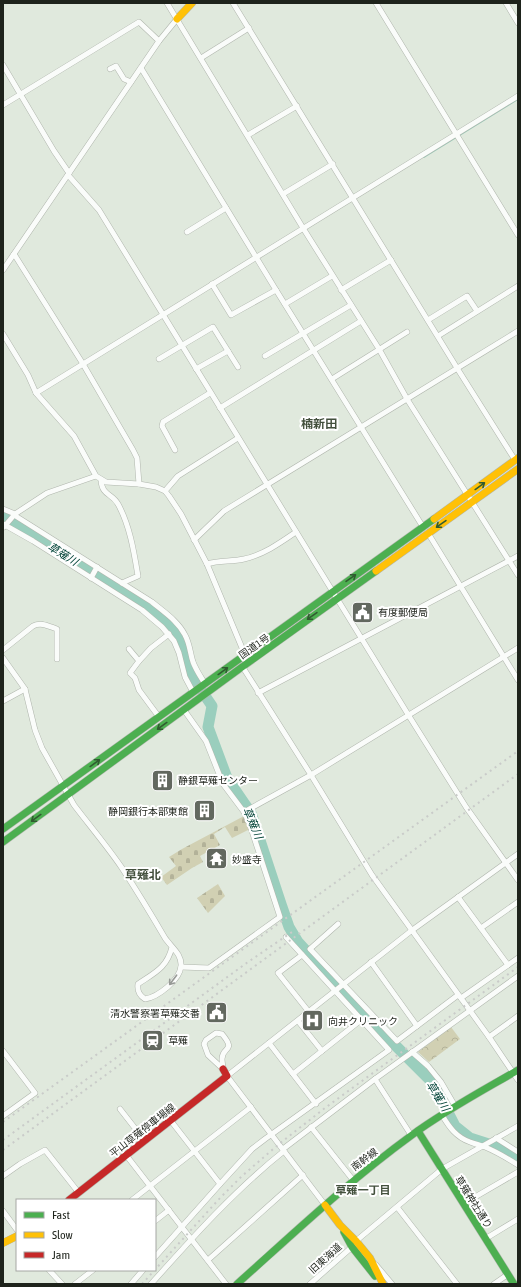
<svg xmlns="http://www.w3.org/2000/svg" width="521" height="1287" font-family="'Asap Condensed','Noto Sans JP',sans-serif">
  <defs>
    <pattern id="forest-crowns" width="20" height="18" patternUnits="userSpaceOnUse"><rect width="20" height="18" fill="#d1d0b3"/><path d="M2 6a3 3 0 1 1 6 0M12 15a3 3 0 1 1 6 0" fill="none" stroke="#b3b299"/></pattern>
    <pattern id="cemetery-stones" width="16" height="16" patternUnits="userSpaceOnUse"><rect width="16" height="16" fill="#d1d0b3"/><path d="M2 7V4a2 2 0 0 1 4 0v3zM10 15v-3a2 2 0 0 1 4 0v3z" fill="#b3b299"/></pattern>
  </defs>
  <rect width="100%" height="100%" fill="#e0e9dd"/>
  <polygon fill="url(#forest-crowns)" points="451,1027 460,1039 429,1062 418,1052"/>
  <g fill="url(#cemetery-stones)">
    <polygon points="244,816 250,829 232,838 225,827 214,834 220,845 200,856 203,862 192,868 167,885 161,877 176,866 169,857 182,849"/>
    <polygon points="218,884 225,896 208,913 197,898"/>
  </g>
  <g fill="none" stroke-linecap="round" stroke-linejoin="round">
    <polyline stroke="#9acebd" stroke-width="2" points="424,157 518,99"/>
    <polyline stroke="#9acebd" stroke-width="11" points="3,517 25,529 145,605 172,628 183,645 188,666 195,681 212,706 208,727 227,778 251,813 281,904 289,927 298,942 364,1014 433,1083 455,1126 470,1138 498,1147 518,1159"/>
    <defs>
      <g id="street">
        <polyline points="167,3 303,228 379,349 407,399 518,575"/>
        <polyline points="233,3 457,368 515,460"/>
        <polyline points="376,3 518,235"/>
        <polyline points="506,3 518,23"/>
        <polyline points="201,58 249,28"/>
        <polyline points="3,65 54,151 69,173"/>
        <polyline points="141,68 276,290 423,527"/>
        <polyline points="110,69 116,66 124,79 131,82"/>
        <polyline points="3,105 139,22 159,41"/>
        <polyline points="248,135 297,106"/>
        <polyline points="68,175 99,210 409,716 466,807 518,880"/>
        <polyline points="283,194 333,164"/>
        <polyline points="187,232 226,208"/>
        <polyline points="14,254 83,364 133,450 137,458 139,484"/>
        <polyline points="3,270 159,41 177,19"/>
        <polyline points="212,284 231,315 276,290"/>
        <polyline points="341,290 391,260"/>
        <polyline points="285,304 332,276"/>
        <polyline points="428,320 467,296 477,311"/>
        <polyline points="3,334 28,375 36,393 74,436 96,476 106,482 139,484 156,487 165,491 169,496 181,514 207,564 245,655 245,657"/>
        <polyline points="438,336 518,286"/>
        <polyline points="265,356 351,305"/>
        <polyline points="159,359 213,327 238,367"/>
        <polyline points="196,369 228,351"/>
        <polyline points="332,379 407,332"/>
        <polyline points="36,393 518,96"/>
        <polyline points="220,408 361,321"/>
        <polyline points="175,450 162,426 163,422 210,393"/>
        <path d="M 101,480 C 102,496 112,493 118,504 C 130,526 134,552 138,576 L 122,583"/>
        <polyline points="165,491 178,476 238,438"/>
        <polyline points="3,509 15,514"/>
        <path d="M 14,515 L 152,602 C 164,612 178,621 185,635 C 190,644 190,653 193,662 C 196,670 201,677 205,684"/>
        <polyline points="3,524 33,541 142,610 162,627 174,641 179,653 185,677 193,692"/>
        <polyline points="4,527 15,514 47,493 96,476"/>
        <polyline points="428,533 518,680"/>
        <polyline points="194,540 224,511 518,331"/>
        <path d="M 207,564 C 220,560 231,562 244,559 C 263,555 280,543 296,532"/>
        <polyline points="91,578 97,567"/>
        <polyline points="129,649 139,661 130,673 135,678 139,690 159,717"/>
        <path d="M 3,650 L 33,626 C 41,622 48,626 57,629 L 57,659"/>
        <path d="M 3,658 L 25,689 L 35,730 L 42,748 L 74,805 C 90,826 107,846 122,868 C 137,891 151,914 165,938 C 171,947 182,954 181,966 C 180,980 158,997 145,999 C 139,995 137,991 138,984 C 154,973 167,968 172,947"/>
        <polyline points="139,661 151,648 169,634"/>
        <polyline points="242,666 311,775 372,875 489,1037 518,1080"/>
        <polyline points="258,693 518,556"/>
        <polyline points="3,701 25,689"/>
        <polyline points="244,812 311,775 518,648"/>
        <polyline points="458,897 508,965"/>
        <polyline points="338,924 310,949 397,1041 458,995"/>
        <polyline points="481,928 518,902"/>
        <polyline points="302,955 278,973 309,1012"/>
        <polyline points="371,962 417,1026"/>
        <polyline points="181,967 209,968 280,917 250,825 244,812 223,784 206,741 184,710"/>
        <polyline points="461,998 518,958"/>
        <polyline points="298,1021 322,1051"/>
        <path d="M 216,1033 L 222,1034 C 237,1052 222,1046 222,1059 C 222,1062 223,1066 223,1069 L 208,1055 L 204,1044 L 206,1040 Z"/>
        <polyline points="489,1037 518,1016"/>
        <polyline points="269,1043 316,1104"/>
        <polyline points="3,1051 35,1093 3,1116"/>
        <polyline points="412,1052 428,1066 441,1082 455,1106"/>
        <polyline points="293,1074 361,1020"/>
        <polyline points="375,1079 411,1135"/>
        <polyline points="120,1109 145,1141"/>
        <path d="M 442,1115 C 449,1127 456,1137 470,1142 C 475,1144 480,1145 485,1147 C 497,1152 507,1158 518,1165"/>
        <polyline points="171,1121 220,1184 252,1149 265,1139 389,1050 286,937"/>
        <polyline points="311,1127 353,1180"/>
        <polyline points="496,1138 518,1152"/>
        <polyline points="283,1149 375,1079 518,976"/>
        <polyline points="126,1155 226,1284"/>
        <polyline points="3,1176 20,1164 45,1150 79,1193"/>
        <polyline points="132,1200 251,1107"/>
        <polyline points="463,1204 518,1172"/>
        <polyline points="325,1205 227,1076 411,931 518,854"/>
        <polyline points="397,1207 457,1284"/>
        <polyline points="3,1211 17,1230"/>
        <polyline points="155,1221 169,1210"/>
        <polyline points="485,1239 518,1219"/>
        <polyline points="356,1241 442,1169 518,1126"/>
        <polyline points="155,1257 220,1184"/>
        <polyline points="208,1260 303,1175"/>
        <polyline points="376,1265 392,1284"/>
        <polyline points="49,1270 62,1284"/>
        <polyline points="75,1284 93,1270"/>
        <polyline points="131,1284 143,1270"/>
        <path d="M 151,1284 C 193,1237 235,1190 284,1151"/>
        <polyline points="310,1284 352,1247"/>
        <polyline points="494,1284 507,1275"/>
      </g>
      <g id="fast">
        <polyline points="3,829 434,519"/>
        <polyline points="3,842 242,667 376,571"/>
        <polyline points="418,1131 514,1284"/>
        <polyline points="344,1232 352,1247 375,1276"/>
        <path d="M 237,1284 C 294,1233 350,1180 412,1135 C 446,1110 482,1091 518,1070"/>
      </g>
      <g id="slow">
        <polyline points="177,19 192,3"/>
        <polyline points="434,519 518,458"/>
        <polyline points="376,571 518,469"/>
        <polyline points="325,1205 340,1225 356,1241 370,1258 383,1284"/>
        <polyline points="3,1243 17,1236"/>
      </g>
      <polyline id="jam" points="69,1200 227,1076 223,1069"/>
    </defs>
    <use href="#street" stroke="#b0b6ad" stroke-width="6"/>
    <use href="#fast" stroke="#b0b6ad" stroke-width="8"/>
    <use href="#slow" stroke="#b0b6ad" stroke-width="8"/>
    <use href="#jam" stroke="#b0b6ad" stroke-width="8"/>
    <use href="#street" stroke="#fafcfa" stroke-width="5"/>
    <use href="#fast" stroke="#4caf50" stroke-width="7"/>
    <use href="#slow" stroke="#ffc107" stroke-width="7"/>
    <use href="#jam" stroke="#c62828" stroke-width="7"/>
    <g stroke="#c9cbc9" stroke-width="2" stroke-dasharray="2 4" stroke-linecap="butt">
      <polyline points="3,1122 518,751"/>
      <polyline points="3,1140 248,962 292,932"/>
      <polyline points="3,1150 518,774"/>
      <polyline points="142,1284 220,1198 242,1176 279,1144 325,1108 518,967"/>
    </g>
  </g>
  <defs><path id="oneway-shaft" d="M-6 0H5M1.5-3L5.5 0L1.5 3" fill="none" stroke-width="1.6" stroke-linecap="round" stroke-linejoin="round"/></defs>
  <g stroke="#305b30">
    <use href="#oneway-shaft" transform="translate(480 486) rotate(-36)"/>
    <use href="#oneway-shaft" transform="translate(441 524) rotate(145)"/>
    <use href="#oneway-shaft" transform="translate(351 578) rotate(-35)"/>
    <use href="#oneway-shaft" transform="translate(312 616) rotate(145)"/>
    <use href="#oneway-shaft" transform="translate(223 671) rotate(-36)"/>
    <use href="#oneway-shaft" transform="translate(162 726) rotate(144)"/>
    <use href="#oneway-shaft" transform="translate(95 763) rotate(-36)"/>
    <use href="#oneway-shaft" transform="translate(36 818) rotate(144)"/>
  </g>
  <use stroke="#979a96" href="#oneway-shaft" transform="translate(173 980) rotate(127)"/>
  <defs>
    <symbol id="civic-square" viewBox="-11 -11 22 22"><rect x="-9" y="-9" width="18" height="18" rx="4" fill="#62685f" stroke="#fff"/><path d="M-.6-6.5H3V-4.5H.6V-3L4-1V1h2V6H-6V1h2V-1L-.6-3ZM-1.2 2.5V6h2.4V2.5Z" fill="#fff"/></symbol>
    <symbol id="building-square" viewBox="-11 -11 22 22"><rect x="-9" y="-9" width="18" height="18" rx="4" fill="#62685f" stroke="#fff"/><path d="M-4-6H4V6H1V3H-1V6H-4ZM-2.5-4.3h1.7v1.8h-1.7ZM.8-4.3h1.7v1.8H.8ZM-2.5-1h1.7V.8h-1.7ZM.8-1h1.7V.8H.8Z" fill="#fff"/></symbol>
    <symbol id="temple-square" viewBox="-11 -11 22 22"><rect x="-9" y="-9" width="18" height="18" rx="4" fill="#62685f" stroke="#fff"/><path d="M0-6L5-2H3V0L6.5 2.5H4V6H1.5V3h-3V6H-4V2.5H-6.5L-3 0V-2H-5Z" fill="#fff"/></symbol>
    <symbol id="hospital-square" viewBox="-11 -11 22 22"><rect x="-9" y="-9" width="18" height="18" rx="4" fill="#62685f" stroke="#fff"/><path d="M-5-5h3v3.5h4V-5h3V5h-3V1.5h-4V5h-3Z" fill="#fff"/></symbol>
    <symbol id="station-square" viewBox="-11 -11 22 22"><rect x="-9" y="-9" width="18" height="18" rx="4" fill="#62685f" stroke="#fff"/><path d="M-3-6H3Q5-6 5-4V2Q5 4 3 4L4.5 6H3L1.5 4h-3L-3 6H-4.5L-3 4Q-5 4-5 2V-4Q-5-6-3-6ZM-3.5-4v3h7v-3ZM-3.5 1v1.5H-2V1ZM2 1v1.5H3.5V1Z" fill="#fff"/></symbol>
  </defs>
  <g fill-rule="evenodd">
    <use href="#civic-square" x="350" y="600" width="25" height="25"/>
    <use href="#building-square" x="150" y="768" width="25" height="25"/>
    <use href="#building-square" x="192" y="798" width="25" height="25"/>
    <use href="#temple-square" x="204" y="846" width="25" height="25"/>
    <use href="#civic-square" x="204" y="1000" width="25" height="25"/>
    <use href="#hospital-square" x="300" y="1008" width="25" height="25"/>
    <use href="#station-square" x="140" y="1028" width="25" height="25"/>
  </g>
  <g text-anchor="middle" stroke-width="4" stroke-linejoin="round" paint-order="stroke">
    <g font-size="10" fill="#1e231b" stroke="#fff" text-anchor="start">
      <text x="378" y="616">有度郵便局</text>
      <text x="178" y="784">静銀草薙センター</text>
      <text x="188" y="815" text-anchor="end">静岡銀行本部東館</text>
      <text x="232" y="863">妙盛寺</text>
      <text x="200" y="1017" text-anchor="end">清水警察署草薙交番</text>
      <text x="328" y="1025">向井クリニック</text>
      <text x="168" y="1044">草薙</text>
    </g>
    <g font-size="10" fill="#1e231b" stroke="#fff">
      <text transform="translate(254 646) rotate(-35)" y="4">国道1号</text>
      <text transform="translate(142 1130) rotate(-38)" y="4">平山草薙停車場線</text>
      <text transform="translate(364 1159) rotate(-37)" y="4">南幹線</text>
      <text transform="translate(474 1202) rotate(58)" y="4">草薙神社通り</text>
      <text transform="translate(325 1258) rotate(-42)" y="4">旧東海道</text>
    </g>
    <g font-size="11" font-style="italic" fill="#05463a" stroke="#fff">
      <text transform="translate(63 554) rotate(32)" y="4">草薙川</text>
      <text transform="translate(253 823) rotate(67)" y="4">草薙川</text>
      <text transform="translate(438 1096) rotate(59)" y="4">草薙川</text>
    </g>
    <g font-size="11" font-weight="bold" fill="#43503d" stroke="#fff">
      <text x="363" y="1194">草薙一丁目</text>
    </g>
    <g font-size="12" font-weight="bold" fill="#43503d" stroke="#fff">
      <text x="319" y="428">楠新田</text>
      <text x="143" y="879">草薙北</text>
    </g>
  </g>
  <rect width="521" height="1287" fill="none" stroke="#1e231b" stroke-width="8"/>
  <rect x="16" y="1199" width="140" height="72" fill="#ffffff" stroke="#a5a7a4"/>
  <rect x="24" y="1212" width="20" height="6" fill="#4caf50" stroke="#a5a7a4"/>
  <text x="52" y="1219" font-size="12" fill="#1e231b">Fast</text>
  <rect x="24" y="1232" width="20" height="6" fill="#ffc107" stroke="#a5a7a4"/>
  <text x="52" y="1239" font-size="12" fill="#1e231b">Slow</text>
  <rect x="24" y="1252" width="20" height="6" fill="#c62828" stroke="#a5a7a4"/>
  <text x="52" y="1259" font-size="12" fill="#1e231b">Jam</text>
</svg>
